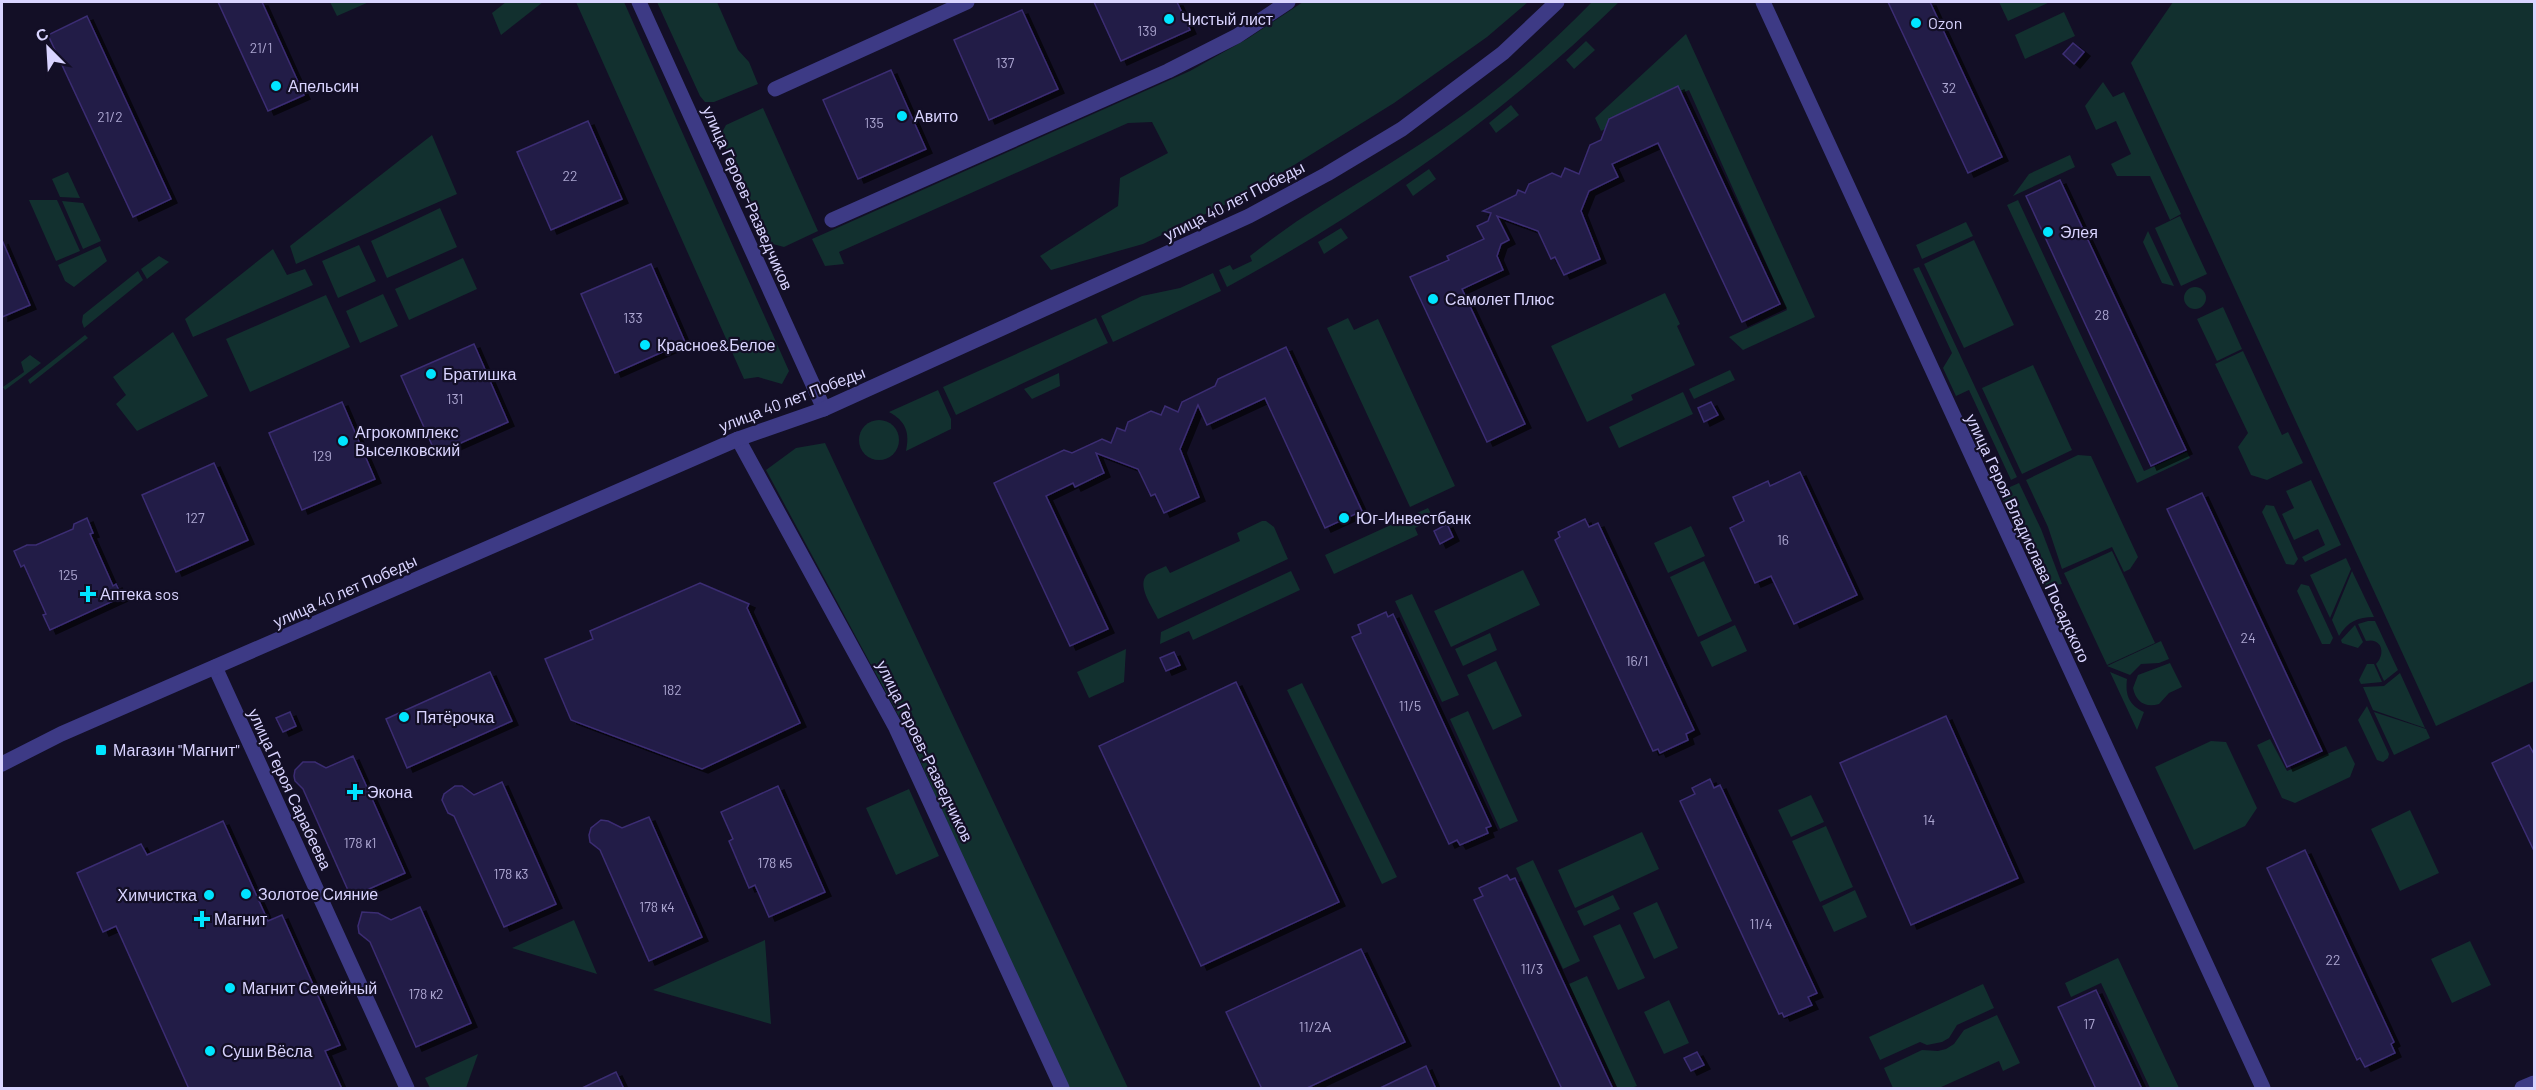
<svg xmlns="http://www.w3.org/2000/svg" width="2536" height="1090" font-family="Barlow,sans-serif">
  <defs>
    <filter id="shadow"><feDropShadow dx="6" dy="4" stdDeviation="0" flood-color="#0009"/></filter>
  </defs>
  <rect width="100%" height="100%" fill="#130f26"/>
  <g fill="#12302f">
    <polygon points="330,2 369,2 337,16"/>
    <polygon points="506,2 543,2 501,35 492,13"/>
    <polygon points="576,2 624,2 789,371 782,384 758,377 744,379"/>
    <polygon points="657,2 717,2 738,50 749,62 758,84 714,102 705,102 700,96"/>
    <polygon points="1303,2 1528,2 1487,37 1394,103 1249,193 1143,244 1051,270 1040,256 1118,206 1120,178 1168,153 1152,122 1128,123 839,252 844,264 825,266 812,239 1190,71 1247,39"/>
    <path d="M 1592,2 L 1619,2 C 1503,115 1370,209 1227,287 L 1219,270 L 1230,265 L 1233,270 L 1252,261 L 1250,256 C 1268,242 1286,228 1305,216 C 1350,187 1396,161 1440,131 C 1495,94 1546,49 1592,2 Z"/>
    <polygon points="1999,2 2050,2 2008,21"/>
    <polygon points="2173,2 2534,2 2534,681 2436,726 2131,63"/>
    <polygon points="2064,12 2075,36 2025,59 2015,35"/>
    <polygon points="1686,34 1815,317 1743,350 1729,337 1787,310 1689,90 1601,131 1595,118"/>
    <polygon points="1586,41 1595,50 1574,69 1566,60"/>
    <polygon points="2103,82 2113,97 2124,92 2181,214 2170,220 2150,176 2117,176 2111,164 2131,154 2116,121 2096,130 2085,106"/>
    <polygon points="1511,105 1519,115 1496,133 1489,123"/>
    <polygon points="763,108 818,231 784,247 769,243 720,136 726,125"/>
    <polygon points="432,135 457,194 296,264 290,246"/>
    <polygon points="2070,155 2075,167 2013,196 2029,174"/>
    <polygon points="1429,169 1436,179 1413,196 1406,185"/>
    <polygon points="68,172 80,198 60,197 52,179"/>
    <polygon points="29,200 57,200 80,251 56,261"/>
    <polygon points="2018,200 2144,471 2187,452 2190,458 2137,483 2007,205"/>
    <polygon points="62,201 83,203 101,241 83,249"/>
    <polygon points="440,208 457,247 387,278 371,241"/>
    <polygon points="2180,216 2207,274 2181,286 2155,228"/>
    <polygon points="1966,222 1973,236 1922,259 1916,245"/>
    <polygon points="1341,228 1348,238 1324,254 1318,242"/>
    <polygon points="2148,231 2174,286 2162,283 2143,242"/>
    <polygon points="1974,240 2014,325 1964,348 1924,264"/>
    <polygon points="359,245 376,281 338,298 322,261"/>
    <polygon points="100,246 107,261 74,287 65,281 58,265"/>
    <polygon points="273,249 287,275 305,269 313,285 193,337 185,319"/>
    <polygon points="159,256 169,262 147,279 141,269"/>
    <polygon points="463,258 477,289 409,320 395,289"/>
    <polygon points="1919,267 2017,477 2011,480 1969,390 1956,396 1943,368 1952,353 1913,269"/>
    <polygon points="138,271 143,280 84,328 82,322 83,315"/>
    <polygon points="1213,273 1221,291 1113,342 1101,316 1142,296 1180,288"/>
    <circle cx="2195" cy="298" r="11"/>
    <polygon points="1665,293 1680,324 1677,326 1695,365 1631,395 1633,400 1587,422 1551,346"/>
    <polygon points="383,294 398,326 360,343 346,311"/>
    <polygon points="326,295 350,347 250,392 226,339"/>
    <polygon points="2223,307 2242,349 2217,361 2197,319"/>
    <polygon points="1096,318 1108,343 956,415 943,387"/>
    <polygon points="1348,318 1354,330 1378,319 1455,486 1410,507 1327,328"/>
    <polygon points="173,332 208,396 137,431 116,404 126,395 113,377"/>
    <polygon points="85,335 88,338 30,384 28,380"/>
    <polygon points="2243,351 2282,435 2288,432 2303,463 2267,480 2251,475 2238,447 2248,433 2215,364"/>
    <polygon points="30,355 41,363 5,390 3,387 24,372 21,362"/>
    <polygon points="2033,365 2072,450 2022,474 1982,388"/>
    <polygon points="1730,370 1735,380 1694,399 1689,389"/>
    <polygon points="1059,373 1060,386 1032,399 1024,389"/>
    <path d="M 938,390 L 951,419 L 951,429 L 906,451 C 910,433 906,421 889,412 Z"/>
    <polygon points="1683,392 1693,414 1619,448 1609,427"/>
    <circle cx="879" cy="440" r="20"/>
    <polygon points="825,443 1128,1088 1060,1088 910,737 766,470 796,448"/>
    <polygon points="2078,455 2091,456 2138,557 2130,569 2124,572 2112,547 2062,569 2048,527 2026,480"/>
    <polygon points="2311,480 2341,545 2305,562 2302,557 2325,545 2318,529 2294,540 2282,514 2294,508 2286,491"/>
    <polygon points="2019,483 2041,529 2062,584 2044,587 2002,498 2010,487"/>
    <polygon points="2266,505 2274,506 2298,559 2294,565 2286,564 2262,512"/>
    <polygon points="1428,508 1434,519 1415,528 1418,535 1334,574 1325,555"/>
    <path d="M 1262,521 L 1266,521 L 1274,527 L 1288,559 L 1158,619 C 1153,608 1135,584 1148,574 C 1153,571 1161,569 1166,566 L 1170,573 L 1240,541 L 1237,533 Z"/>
    <polygon points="1691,526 1705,556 1668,573 1654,543"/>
    <polygon points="2112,551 2155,643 2107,665 2064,573"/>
    <polygon points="2346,558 2351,569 2330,618 2310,575"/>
    <polygon points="1704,561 1732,621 1698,637 1670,577"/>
    <polygon points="1523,570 1540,605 1451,647 1434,611"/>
    <polygon points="1291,571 1300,590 1193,640 1189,631 1160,644 1161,632"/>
    <path d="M 2352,571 L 2374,617 C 2358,617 2347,622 2339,636 L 2332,620 Z"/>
    <polygon points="2301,584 2309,586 2333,638 2330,644 2322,644 2297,591"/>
    <polygon points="1412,594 1459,695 1442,702 1395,601"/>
    <path d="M 2368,621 L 2375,621 L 2398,670 L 2384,681 L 2376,664 C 2386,654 2382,637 2366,641 L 2358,624 Z"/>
    <polygon points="1735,625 1747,651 1712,667 1700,642"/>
    <polygon points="2355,625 2363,642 2358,648 2342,643 2341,640"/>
    <polygon points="1490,633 1497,650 1463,666 1455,649"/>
    <polygon points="2161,641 2169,659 2159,663 2141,664 2130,675 2107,666"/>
    <polygon points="1126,649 1124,682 1089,698 1077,672"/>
    <polygon points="1496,661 1522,716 1493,730 1467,675"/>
    <path d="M 2170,663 L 2182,687 L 2169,693 L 2159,704 C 2145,708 2136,702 2133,688 L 2138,675 Z"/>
    <polygon points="2367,664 2374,664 2382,682 2361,684 2359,680"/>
    <path d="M 2110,672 L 2127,679 C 2125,695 2129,705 2144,712 L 2137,730 Z"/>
    <polygon points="2400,673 2425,728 2373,710 2363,687 2384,686"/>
    <polygon points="1302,683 1397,877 1382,884 1287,690"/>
    <polygon points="2367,706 2389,754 2388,758 2383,762 2377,760 2358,720"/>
    <polygon points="1468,711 1518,821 1500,829 1450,719"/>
    <polygon points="2374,712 2426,729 2430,738 2394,755"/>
    <polygon points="2270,739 2287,771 2346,746 2355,764 2350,777 2295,803 2282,798 2257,745"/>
    <polygon points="2211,741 2226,742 2257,808 2245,826 2194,850 2155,767"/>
    <polygon points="909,789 939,856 896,875 866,808"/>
    <polygon points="1811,795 1824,822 1791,837 1778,810"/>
    <polygon points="2410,810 2439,873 2400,891 2371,829"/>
    <polygon points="1826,826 1853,887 1820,902 1792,841"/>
    <polygon points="1642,832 1659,869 1575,908 1558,870"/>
    <polygon points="1533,860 1580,961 1563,969 1516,868"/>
    <polygon points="1855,890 1867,917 1834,932 1822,906"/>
    <polygon points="1613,895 1620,909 1584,926 1577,911"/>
    <polygon points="1657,902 1678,948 1654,959 1633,913"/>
    <polygon points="574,920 597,974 512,948"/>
    <polygon points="1620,924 1645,978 1618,990 1593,936"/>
    <polygon points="765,940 771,1024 653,990"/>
    <polygon points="2470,941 2491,985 2452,1003 2431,959"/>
    <polygon points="2118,958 2179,1088 2150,1088 2101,983 2071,997 2065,983"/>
    <polygon points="1587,976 1637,1086 1631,1088 1617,1088 1569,984"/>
    <polygon points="1983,984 1994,1008 1957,1025 1949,1038 1942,1042 1927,1045 1920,1042 1880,1060 1869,1037"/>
    <polygon points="1669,1000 1689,1043 1664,1054 1644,1012"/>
    <polygon points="1997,1015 2020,1063 2003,1071 1999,1061 1939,1088 1893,1088 1884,1068 1922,1050 1938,1051 1946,1049 1954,1044 1964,1030"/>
    <polygon points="478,1054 466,1088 430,1088 425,1078"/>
  </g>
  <g fill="#241b47" stroke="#3b2d73" stroke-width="1.5" filter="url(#shadow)">
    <polygon points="218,2 262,2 304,95 268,111"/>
    <polygon points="1094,2 1177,2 1190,30 1121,61"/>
    <polygon points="1888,2 1930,2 2002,157 1968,173"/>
    <polygon points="1022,10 1058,89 989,120 954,40"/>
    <polygon points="87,16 171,199 133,217 48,35"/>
    <polygon points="2073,43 2084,52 2074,64 2063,54"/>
    <polygon points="891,70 926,149 858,179 823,100"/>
    <polygon points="1678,86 1780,304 1742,322 1658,143 1612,164 1618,177 1589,191 1581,211 1600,259 1564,275 1555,257 1551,259 1538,231 1497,216 1509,240 1501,244 1497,256 1503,270 1462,289 1525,424 1487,442 1410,277 1449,260 1447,256 1484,239 1477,226 1488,221 1491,213 1483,211 1516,195 1518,190 1525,193 1529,184 1552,173 1561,177 1565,168 1579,174 1590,145 1601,140 1609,119"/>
    <polygon points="588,121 622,199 551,230 517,152"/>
    <polygon points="2060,180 2186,450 2151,466 2026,196"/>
    <polygon points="2,240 30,305 2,317"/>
    <polygon points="651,264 685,342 615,373 581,294"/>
    <polygon points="474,344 508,422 436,454 401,376"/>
    <polygon points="1286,347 1362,511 1325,528 1265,398 1207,425 1198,405 1180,449 1199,497 1164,513 1155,494 1151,496 1138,469 1096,453 1104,473 1075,487 1073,483 1046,496 1108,629 1070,646 994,483 1064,450 1072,453 1102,439 1111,443 1117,428 1125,431 1128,422 1151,411 1161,415 1165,406 1178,412 1182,402 1215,386 1218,379"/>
    <polygon points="342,402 375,479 302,510 269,433"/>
    <polygon points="1711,402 1718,415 1704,422 1698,408"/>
    <polygon points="214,463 248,540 176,572 142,495"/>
    <polygon points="1800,472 1857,595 1794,624 1771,576 1755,583 1730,528 1744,521 1733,497 1768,481 1770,486"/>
    <polygon points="2202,493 2322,751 2287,767 2167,509"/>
    <polygon points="87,518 93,533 90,534 113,586 116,584 122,597 50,630 43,615 46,614 24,565 21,567 14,551 27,545 36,545 73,529 74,524"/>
    <polygon points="1585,519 1589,527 1598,523 1694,730 1686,734 1688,740 1660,753 1658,749 1653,751 1555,540 1560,537 1558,532"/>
    <polygon points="1447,524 1453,537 1440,544 1434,531"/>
    <polygon points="700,583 749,604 747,608 800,723 702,769 571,720 545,659 593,639 590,631"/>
    <polygon points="1386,612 1388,617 1393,614 1491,826 1486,828 1488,833 1460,845 1457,840 1449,844 1352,637 1361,633 1358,625"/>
    <polygon points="1174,652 1180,665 1166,671 1160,658"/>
    <polygon points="490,672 512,721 407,768 386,719"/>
    <polygon points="1236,682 1339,902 1201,966 1099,746"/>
    <polygon points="290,712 296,726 283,732 276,718"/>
    <polygon points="1946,716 2018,878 1911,925 1840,763"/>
    <polygon points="2529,745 2535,756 2535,853 2492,763"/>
    <polygon points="353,756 405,873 351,897 303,789 295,781 294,776 295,770 303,762 315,762 326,768"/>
    <polygon points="1710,779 1714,788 1720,785 1817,993 1808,997 1812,1005 1784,1017 1782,1013 1779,1014 1680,801 1695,794 1692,788"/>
    <polygon points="502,782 556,904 504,927 454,816 448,813 442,800 444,794 455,786 462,786 474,795"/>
    <polygon points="778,786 825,892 769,917 755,885 749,888 729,841 733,839 721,812"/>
    <polygon points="649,817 702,937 649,961 600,850 590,842 589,835 591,828 601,820 608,821 622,828"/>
    <polygon points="223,821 268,921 282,915 340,1045 325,1051 342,1089 189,1089 116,926 103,932 77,873 141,844 147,855"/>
    <polygon points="2305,850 2394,1042 2391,1044 2395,1053 2365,1067 2360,1058 2357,1060 2267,868"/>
    <polygon points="1507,875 1510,880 1515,878 1613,1089 1562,1089 1474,900 1483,896 1479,888"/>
    <polygon points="420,907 471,1023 416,1047 370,942 359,933 358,926 362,912 378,913 391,920"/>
    <polygon points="1361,949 1405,1042 1305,1089 1262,1089 1226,1012"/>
    <polygon points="2096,990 2142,1089 2096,1089 2058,1007"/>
    <polygon points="1697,1052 1704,1065 1691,1071 1684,1058"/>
    <polygon points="1426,1066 1436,1089 1378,1089"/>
    <polygon points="616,1072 624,1089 580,1089"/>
  </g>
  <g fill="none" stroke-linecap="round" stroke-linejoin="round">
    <g stroke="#3d3a85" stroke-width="15">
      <polyline points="639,2 824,409"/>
      <polyline points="1763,2 2263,1088"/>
      <polyline points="775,89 967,2"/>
      <polyline points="832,220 1168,71 1237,36 1288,2"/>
      <polyline points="738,439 896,728 1062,1088"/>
      <polyline points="215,667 407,1088"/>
      <polyline points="2,764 61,734 738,439 824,409 1249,216 1327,174 1402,129 1503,53 1557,2"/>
      <polyline points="2522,1088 2534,1083"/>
    </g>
  </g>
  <g fill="#00e5ff" stroke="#130f26" stroke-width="2">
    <circle cx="1169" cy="19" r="6"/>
    <circle cx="1916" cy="23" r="6"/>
    <circle cx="276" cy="86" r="6"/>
    <circle cx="902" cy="116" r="6"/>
    <circle cx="2048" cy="232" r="6"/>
    <circle cx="1433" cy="299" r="6"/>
    <circle cx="645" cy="345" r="6"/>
    <circle cx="431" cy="374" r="6"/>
    <circle cx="343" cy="441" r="6"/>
    <circle cx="1344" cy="518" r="6"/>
    <path d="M85 585h6v6h6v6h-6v6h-6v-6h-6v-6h6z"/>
    <circle cx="404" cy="717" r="6"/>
    <rect x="95" y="744" width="12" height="12" rx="3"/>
    <path d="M352 783h6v6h6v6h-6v6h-6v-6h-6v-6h6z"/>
    <circle cx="246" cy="894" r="6"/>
    <circle cx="209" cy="895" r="6"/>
    <path d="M199 910h6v6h6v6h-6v6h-6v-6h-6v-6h6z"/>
    <circle cx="230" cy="988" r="6"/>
    <circle cx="210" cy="1051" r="6"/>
  </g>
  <g text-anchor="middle" stroke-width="4.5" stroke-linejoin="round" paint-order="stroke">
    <g font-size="14" fill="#aca6d1">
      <text x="1147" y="36">139</text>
      <text x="261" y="53">21/1</text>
      <text x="1005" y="68">137</text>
      <text x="1949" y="93">32</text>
      <text x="110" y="122">21/2</text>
      <text x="874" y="128">135</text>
      <text x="570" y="181">22</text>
      <text x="2102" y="320">28</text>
      <text x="633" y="323">133</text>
      <text x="455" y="404">131</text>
      <text x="322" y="461">129</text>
      <text x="195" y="523">127</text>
      <text x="1783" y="545">16</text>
      <text x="68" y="580">125</text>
      <text x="2248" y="643">24</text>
      <text x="1637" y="666">16/1</text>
      <text x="672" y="695">182</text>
      <text x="1410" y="711">11/5</text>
      <text x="1929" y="825">14</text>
      <text x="360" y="848">178 к1</text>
      <text x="775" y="868">178 к5</text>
      <text x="511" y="879">178 к3</text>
      <text x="657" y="912">178 к4</text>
      <text x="1761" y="929">11/4</text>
      <text x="2333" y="965">22</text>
      <text x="1532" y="974">11/3</text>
      <text x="426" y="999">178 к2</text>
      <text x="2089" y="1029">17</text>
      <text x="1315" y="1032">11/2А</text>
    </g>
    <g font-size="16" fill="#d9d4ff" stroke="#130f26" text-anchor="start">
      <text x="1181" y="25">Чистый лист</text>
      <text x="1928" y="29">Ozon</text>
      <text x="288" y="92">Апельсин</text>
      <text x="914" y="122">Авито</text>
      <text x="2060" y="238">Элея</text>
      <text x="1445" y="305">Самолет Плюс</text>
      <text x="657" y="351">Красное&amp;Белое</text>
      <text x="443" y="380">Братишка</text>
      <text x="355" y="438">Агрокомплекс<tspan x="355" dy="18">Выселковский</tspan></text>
      <text x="1356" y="524">Юг-Инвестбанк</text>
      <text x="100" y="600">Аптека sos</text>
      <text x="416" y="723">Пятёрочка</text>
      <text x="113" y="756">Магазин "Магнит"</text>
      <text x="367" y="798">Экона</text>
      <text x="258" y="900">Золотое Сияние</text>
      <text x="197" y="901" text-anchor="end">Химчистка</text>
      <text x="214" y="925">Магнит</text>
      <text x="242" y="994">Магнит Семейный</text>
      <text x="222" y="1057">Суши Вёсла</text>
    </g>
    <g font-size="16" fill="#d9d4ff" stroke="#130f26">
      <text transform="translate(748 198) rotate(66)" y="6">улица Героев-Разведчиков</text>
      <text transform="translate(1234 201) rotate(-27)" y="6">улица 40 лет Победы</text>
      <text transform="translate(792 399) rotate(-21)" y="6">улица 40 лет Победы</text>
      <text transform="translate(2028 538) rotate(65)" y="6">улица Героя Владислава Посадского</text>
      <text transform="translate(345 591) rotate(-24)" y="6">улица 40 лет Победы</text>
      <text transform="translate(925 751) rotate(64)" y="6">улица Героев-Разведчиков</text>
      <text transform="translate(290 789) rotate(65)" y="6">улица Героя Сарабеева</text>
    </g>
  </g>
  <rect width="2536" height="1090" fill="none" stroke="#d9d4ff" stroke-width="6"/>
  <g transform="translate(48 48) rotate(336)" stroke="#130f26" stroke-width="4.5" paint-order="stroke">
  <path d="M0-4.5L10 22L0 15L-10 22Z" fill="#d9d4ff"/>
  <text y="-9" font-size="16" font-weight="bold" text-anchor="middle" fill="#d9d4ff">С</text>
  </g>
</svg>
